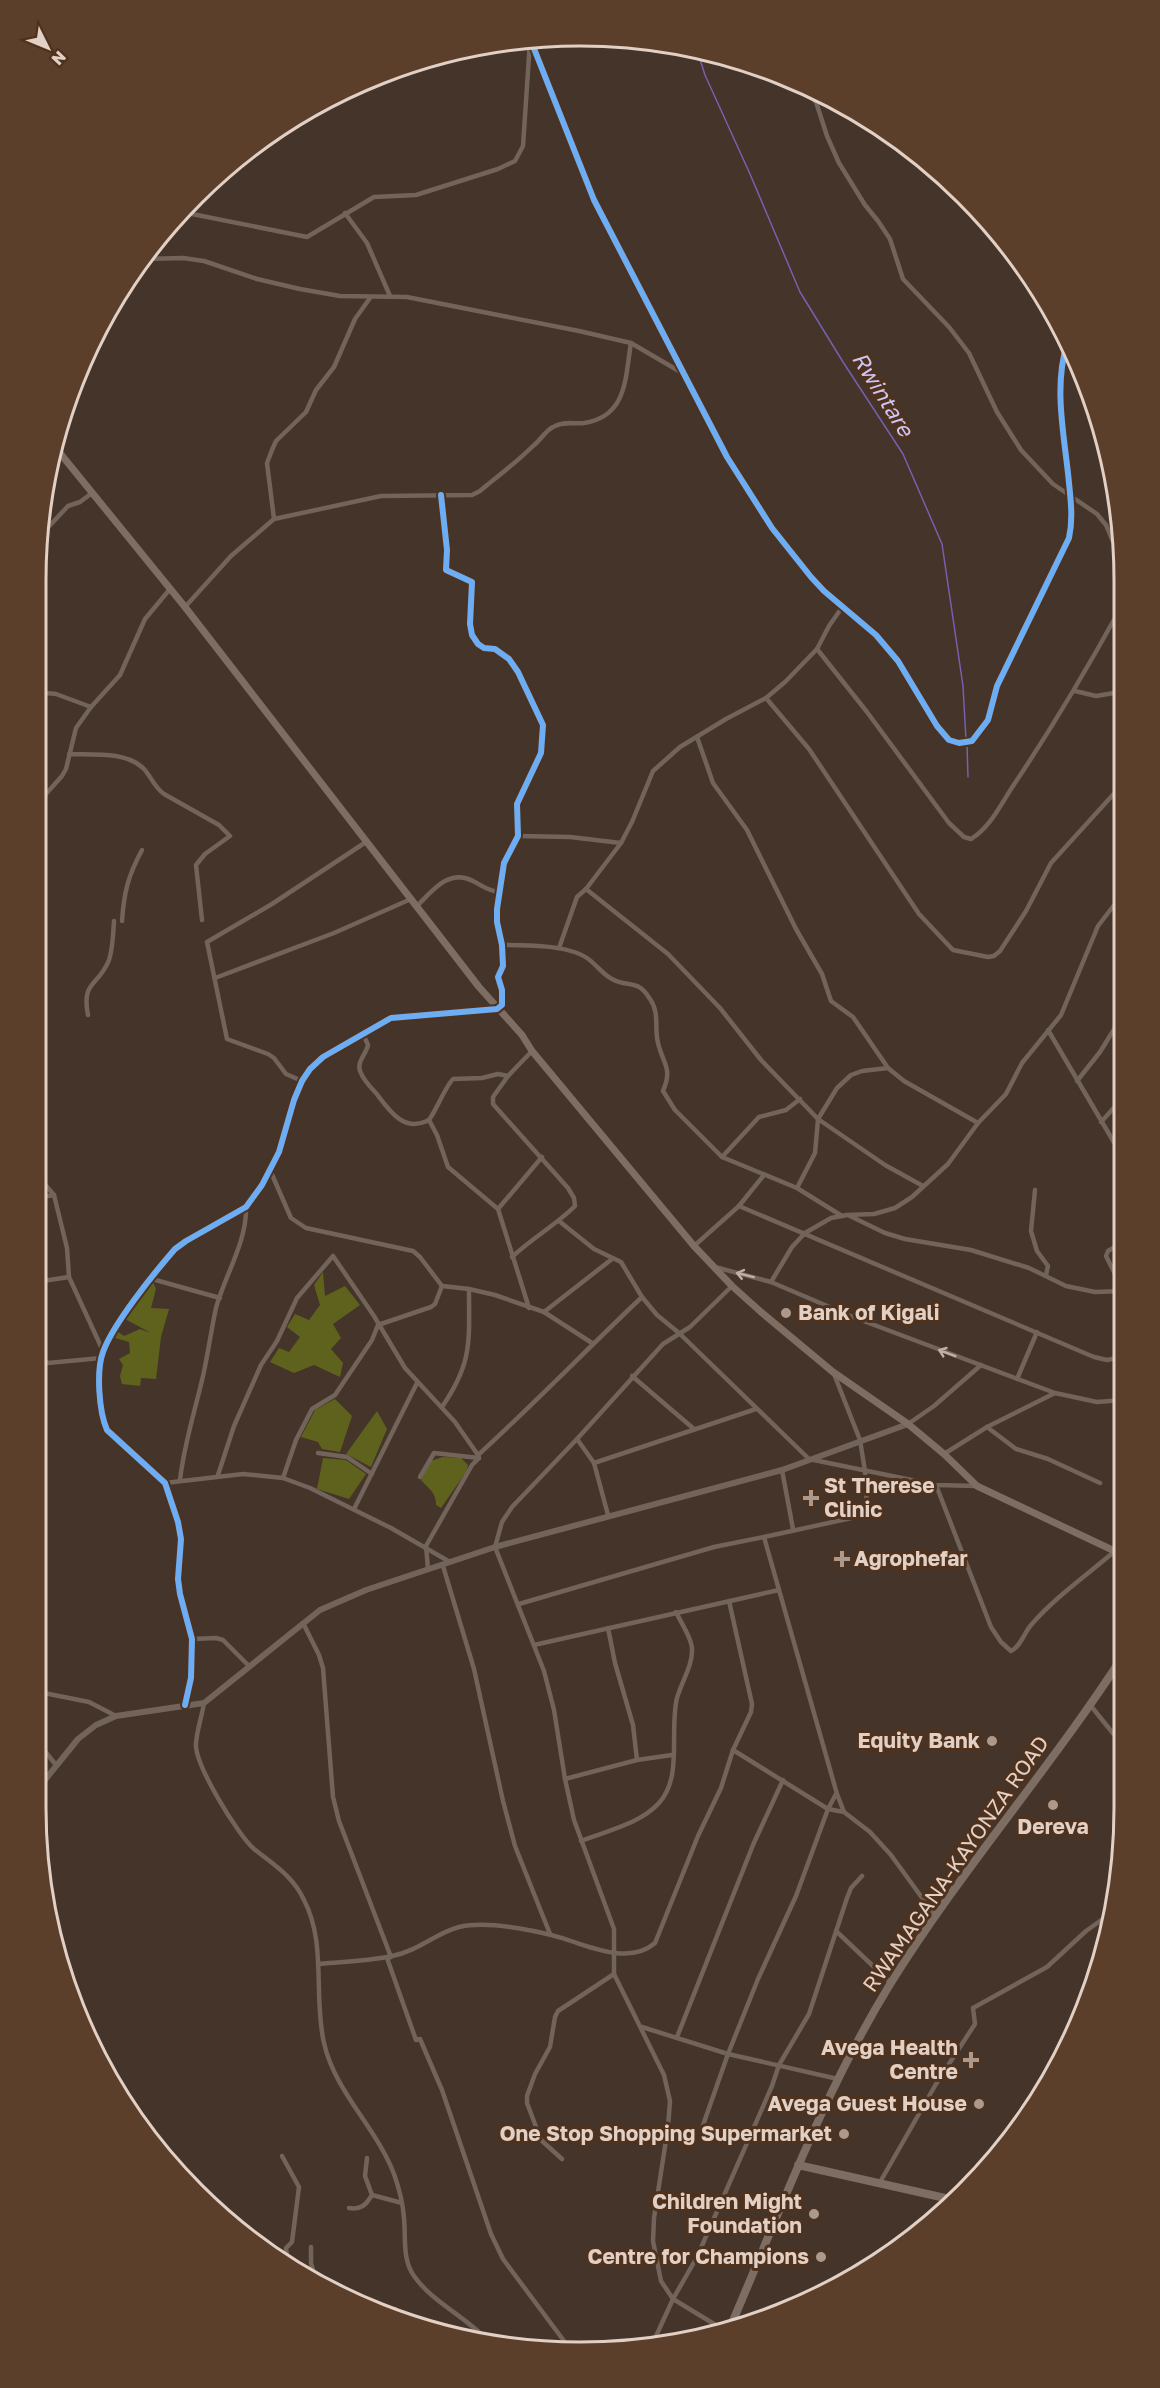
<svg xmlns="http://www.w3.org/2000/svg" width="1160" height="2388" font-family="'Golos Text',sans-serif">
  <rect width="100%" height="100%" fill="#443429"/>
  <g fill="#5f621c">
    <polygon points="323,1272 325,1296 345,1286 360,1305 333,1324 341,1338 331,1349 343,1363 340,1377 314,1365 294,1373 270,1362 279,1348 289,1352 300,1337 287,1327 295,1314 309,1320 320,1305 314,1285"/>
    <polygon points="152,1279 156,1289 151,1308 169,1309 161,1337 156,1379 141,1378 140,1386 122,1384 120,1376 123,1365 119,1359 130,1353 129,1342 115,1338 117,1331 124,1336 140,1329 151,1333 123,1318"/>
    <polygon points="335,1399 352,1416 340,1452 322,1449 318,1442 301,1437 315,1410"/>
    <polygon points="377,1411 387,1429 371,1467 346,1454"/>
    <path d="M 443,1457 L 461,1458 L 468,1465 L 466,1472 L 441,1508 L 436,1505 C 436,1492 429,1489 421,1480 L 431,1461 Z"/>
    <polygon points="323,1458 346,1460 366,1474 349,1499 317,1489"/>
  </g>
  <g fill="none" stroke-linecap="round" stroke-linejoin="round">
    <g stroke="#7760b0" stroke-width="1.5">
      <polyline points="697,50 705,75 750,174 800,292 843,362 903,454 942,544 963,686 966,740"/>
      <polyline points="967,745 968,777"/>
    </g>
    <g stroke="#72645a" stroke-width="4.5">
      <path d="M 531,41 L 594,200 L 727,457 L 772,528 L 811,577 L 824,591 L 876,635 L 898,661 L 937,726 L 949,740 L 959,743 L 972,741 L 988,720 L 997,686 L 1069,538 C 1073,520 1071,502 1069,483 C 1065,439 1053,388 1067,344"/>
      <polyline points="801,85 816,102 827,136 839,163 865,205 878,221 890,239 903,279 949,327 969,353 997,412 1021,450 1053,484 1097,514 1106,525 1119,556"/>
      <polyline points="182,212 307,237 374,197 416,195 498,169 515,161 523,146 530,41"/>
      <polyline points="345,213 367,243 390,296"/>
      <polyline points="143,259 183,258 204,261 257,279 300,289 340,296 407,297 579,331 631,343 684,374"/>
      <polyline points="274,519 267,463 272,450 276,441 306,412 316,390 334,367 355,319 370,298"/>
      <polyline points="40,536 68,506 80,502 92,493"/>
      <path d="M 185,607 L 231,556 L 274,519 L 381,496 L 472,495 L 480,491 C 498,476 517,462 533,446 C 540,441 545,431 553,427 C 562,421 574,424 584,423 C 628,416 625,377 631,343"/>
      <path d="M 817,649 L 867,712 L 949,823 L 964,837 L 971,839 C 990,828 1001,804 1013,786 C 1052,728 1087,669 1120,609"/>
      <polyline points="1075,691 1096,696 1120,692"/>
      <polyline points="36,692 56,694 91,707"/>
      <polyline points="766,698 809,749 919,914 953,950 988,957 994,956 1000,951 1026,911 1051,863 1120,787"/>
      <polyline points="697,737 713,783 747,830 796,929 822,974 831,1001 853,1017 888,1068 904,1081 978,1123"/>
      <path d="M 69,754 C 93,755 125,751 143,768 C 151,776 154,787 164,794 L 219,825 L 230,836 L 205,854 L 196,865 L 202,920"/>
      <polyline points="36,805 62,776 66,769 76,728 91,707 120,675 145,619 170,589"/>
      <polyline points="518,836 570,837 621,843"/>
      <polyline points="586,889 668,954 720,1008 761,1060 818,1119 885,1165 923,1186"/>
      <path d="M 417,906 C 432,891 449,868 473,881 C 483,886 488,891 499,892"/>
      <path d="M 122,921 C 124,892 128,876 142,850"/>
      <path d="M 502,945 C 526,945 568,945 587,958 C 596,964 602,974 612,979 C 628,988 637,978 650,999 C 660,1013 654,1028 658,1043 C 663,1064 673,1068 663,1091 L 675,1110 L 722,1157 L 797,1188 L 842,1216"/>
      <polyline points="559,948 577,897 586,889 621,843 632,822 653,771 680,747 726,719 766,698 785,682 817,649 829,626 843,606"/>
      <polyline points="215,978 334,933 411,899"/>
      <path d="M 88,1015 C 81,981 99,986 109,960 C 113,948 113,934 114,921"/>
      <polyline points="1048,1030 1122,1156"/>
      <path d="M 363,1034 L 368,1045 C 366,1055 357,1060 360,1071 C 363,1079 370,1087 376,1093 C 389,1110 403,1132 427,1121 C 433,1119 444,1088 453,1079 L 482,1078 L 498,1074 L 508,1076"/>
      <polyline points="302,1081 286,1074 274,1058 268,1054 227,1039 207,942 272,904 366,842"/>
      <polyline points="1077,1081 1100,1052 1121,1018"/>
      <polyline points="429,1120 437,1135 448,1167 498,1209 529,1308"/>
      <polyline points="1101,1122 1121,1100"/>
      <polyline points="722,1157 759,1117 786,1110 800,1099"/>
      <polyline points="270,1170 291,1218 306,1228 413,1251 420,1257 442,1286"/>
      <polyline points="36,1174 54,1195 67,1248 69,1277 103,1351"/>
      <polyline points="797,1188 815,1153 818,1119 837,1088 851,1075 862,1071 888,1068"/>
      <polyline points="1035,1190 1031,1231 1037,1251 1048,1266 1046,1275"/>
      <polyline points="36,1198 54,1195"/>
      <polyline points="739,1206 1094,1357 1107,1360 1122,1357"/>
      <polyline points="498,1209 542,1157"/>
      <polyline points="850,1216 885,1233 905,1239 971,1250 1029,1268 1066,1286 1095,1292 1122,1291"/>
      <polyline points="559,1221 594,1249 621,1262 642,1297"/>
      <polyline points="1122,1243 1108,1251 1106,1256 1122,1288"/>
      <polyline points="694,1246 739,1206 764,1175"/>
      <path d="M 512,1257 C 532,1238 556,1225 575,1206 L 574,1198 L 568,1188 L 493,1104 L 493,1097 L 508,1076 L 532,1051"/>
      <polyline points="715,1267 771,1282 853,1317 1055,1393 1097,1402 1123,1400"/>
      <polyline points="152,1279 220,1298"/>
      <polyline points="36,1282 69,1277"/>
      <polyline points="771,1282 792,1247 805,1233 831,1218 847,1215 874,1214 895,1208 912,1197 948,1164 978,1123 1006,1094 1022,1063 1061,1015 1098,926 1121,896"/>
      <polyline points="544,1312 612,1259"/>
      <polyline points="36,1346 41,1358 48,1363 101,1358"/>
      <polyline points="834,1374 860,1440 865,1471 867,1508 856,1517 764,1537 837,1794 844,1812 870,1832 891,1855 936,1917"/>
      <polyline points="632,1376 694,1429"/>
      <polyline points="1017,1379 1037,1332"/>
      <path d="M 442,1407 C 473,1362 469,1341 469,1289"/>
      <polyline points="908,1424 934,1406 981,1365"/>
      <polyline points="987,1427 1016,1449 1048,1459 1100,1483"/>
      <polyline points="577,1439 594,1463 608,1515"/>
      <polyline points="318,1453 347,1457 372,1474"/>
      <polyline points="944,1454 987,1427 1055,1393"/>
      <polyline points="594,1463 756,1409"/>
      <polyline points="782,1470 793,1529"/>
      <polyline points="218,1475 234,1426 261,1365 277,1341 297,1298 333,1256 374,1316 405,1368 455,1422 478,1455"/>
      <polyline points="420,1477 434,1453 479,1458"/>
      <polyline points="283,1478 296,1440 312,1409 335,1395 372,1340 378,1325 431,1307 435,1304 442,1286 469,1289 495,1295 544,1312 592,1343"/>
      <path d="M 180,1480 C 184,1444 195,1411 203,1376 C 208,1354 211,1331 216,1308 C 225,1275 247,1242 246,1207"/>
      <polyline points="165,1483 243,1474 283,1478 310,1488 391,1528 450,1562"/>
      <path d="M 936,1485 L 991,1627 L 1001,1642 L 1011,1651 C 1021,1646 1024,1633 1031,1625 C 1054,1598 1088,1574 1115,1551"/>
      <polyline points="354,1509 417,1383"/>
      <polyline points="443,1566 474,1669 503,1801 515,1846 550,1934"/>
      <path d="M 428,1569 L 426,1546 L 472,1465 L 479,1458 L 478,1455 C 534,1404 587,1349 642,1297 L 657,1315 L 679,1333 L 809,1459 L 936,1485 L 977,1486"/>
      <polyline points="519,1604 714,1547 764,1537"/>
      <polyline points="303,1623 319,1655 323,1668 333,1797 339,1821 391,1957 387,1958 416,2040 420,2039 442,2090 491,2234 503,2259 567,2345"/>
      <polyline points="608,1628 615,1663 633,1725 637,1760"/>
      <polyline points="192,1639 216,1638 223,1640 249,1666"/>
      <polyline points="534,1645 779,1590"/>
      <polyline points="36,1689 44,1693 89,1702 116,1716"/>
      <polyline points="36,1702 44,1693"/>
      <path d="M 204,1703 C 202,1716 197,1730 196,1743 C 194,1764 238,1835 254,1849 C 274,1865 293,1876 304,1900 C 327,1944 313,1996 324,2043 C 335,2092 376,2127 394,2174 C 399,2188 403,2204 404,2218 C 406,2238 402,2259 414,2276 C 433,2303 467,2317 489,2342"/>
      <path d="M 185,1705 L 191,1678 L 192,1639 L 180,1594 L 178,1579 L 181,1539 L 178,1522 L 165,1483 L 107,1430 C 99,1412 96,1371 103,1352 C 113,1324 154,1273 175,1249 L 186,1241 L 246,1207 L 262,1185 L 279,1152 L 294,1100 L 302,1081 L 310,1069 L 323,1057 L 391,1018 L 497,1009 L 502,1005 L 502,990 L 498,977 L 503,966 L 502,945 L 497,922 L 497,909 L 504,863 L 518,836 L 517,804 L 541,753 L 543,725 L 518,672 L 509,659 L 495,649 L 484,648 L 478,644 L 472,635 L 470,624 L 472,582 L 446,570 L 447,550 L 441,495"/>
      <polyline points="1091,1706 1124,1747"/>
      <polyline points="36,1740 56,1765"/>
      <polyline points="733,1750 828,1809 844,1812"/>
      <polyline points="565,1779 637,1760 672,1755"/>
      <path d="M 581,1841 C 606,1831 640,1824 659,1803 C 683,1777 669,1731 677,1698 C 681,1683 693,1665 692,1649 C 692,1638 681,1623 676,1612"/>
      <polyline points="836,1931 891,1983"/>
      <path d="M 318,1964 C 342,1962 368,1961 392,1956 C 418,1951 436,1933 459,1927 C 490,1920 547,1932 577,1943 C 601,1951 633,1962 655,1943 L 698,1836 L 721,1788 L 733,1750 L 751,1712 L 752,1704 L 729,1601"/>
      <polyline points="642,2027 728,2054 838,2079"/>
      <polyline points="677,2037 753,1845 783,1780"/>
      <polyline points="702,2128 728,2054 758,1979 796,1896 828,1809 836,1794"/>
      <polyline points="282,2156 299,2187 292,2242 286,2248 288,2266"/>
      <polyline points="562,2159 541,2140 527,2103 527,2096 535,2074 550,2047 555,2017 558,2011 614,1974"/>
      <polyline points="879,2184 936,2084 975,2024 973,2008 1047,1967 1086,1931 1114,1911"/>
      <polyline points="372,2195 402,2203"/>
      <path d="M 349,2208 C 361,2210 366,2205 372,2195 L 365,2176 L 367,2158"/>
      <polyline points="311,2247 311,2263 316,2281"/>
      <polyline points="395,2309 399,2319"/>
      <polyline points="719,2327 673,2299 661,2281 653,2241 654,2218 668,2127 670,2101 664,2075 614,1974 614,1929 574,1820 565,1779 554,1710 544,1671 495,1547 502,1522 512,1507 577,1439 663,1344 690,1327 732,1286"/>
      <polyline points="651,2347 673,2299 697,2257 772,2086 779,2065 809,2014 847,1898 851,1888 862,1876"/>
    </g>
    <polyline stroke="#72645a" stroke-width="6" points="36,1791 78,1739 96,1725 116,1716 204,1703 320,1610 366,1590 495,1547 782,1470 908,1424"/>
    <polyline stroke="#7d6d62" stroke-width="7" points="55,447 185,607 479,987 522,1035 532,1051 694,1246 732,1286 761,1312 833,1372 908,1424 944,1454 977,1486 1123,1555"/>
    <g stroke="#7e6d62" stroke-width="8">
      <polyline points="798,2165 954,2200"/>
      <path d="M 732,2323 C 781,2209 824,2092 889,1986 C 960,1871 1050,1769 1123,1656"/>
    </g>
    <defs>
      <g id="cycleway">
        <path d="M 531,41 L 594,200 L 727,457 L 772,528 L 811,577 L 824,591 L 876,635 L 898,661 L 937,726 L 949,740 L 959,743 L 972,741 L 988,720 L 997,686 L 1069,538 C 1073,520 1071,502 1069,483 C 1065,439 1053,388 1067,344"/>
        <path d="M 185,1705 L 191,1678 L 192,1639 L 180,1594 L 178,1579 L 181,1539 L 178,1522 L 165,1483 L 107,1430 C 99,1412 96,1371 103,1352 C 113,1324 154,1273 175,1249 L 186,1241 L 246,1207 L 262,1185 L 279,1152 L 294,1100 L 302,1081 L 310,1069 L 323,1057 L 391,1018 L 497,1009 L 502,1005 L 502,990 L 498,977 L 503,966 L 502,945 L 497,922 L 497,909 L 504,863 L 518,836 L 517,804 L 541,753 L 543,725 L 518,672 L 509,659 L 495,649 L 484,648 L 478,644 L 472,635 L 470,624 L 472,582 L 446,570 L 447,550 L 441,495"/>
      </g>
    </defs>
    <use href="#cycleway" stroke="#4f321e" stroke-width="10"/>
    <use href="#cycleway" stroke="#6dadf4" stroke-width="6"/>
  </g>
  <defs><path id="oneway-shaft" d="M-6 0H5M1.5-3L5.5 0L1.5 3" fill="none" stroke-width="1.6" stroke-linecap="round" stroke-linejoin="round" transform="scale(1.5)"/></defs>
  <g stroke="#c1b0a5">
    <use href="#oneway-shaft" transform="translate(745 1275) rotate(-166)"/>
    <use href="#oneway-shaft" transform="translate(947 1353) rotate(-159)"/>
  </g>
  <g fill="#ab998e" stroke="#4f321e" stroke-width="2">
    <circle cx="786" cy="1313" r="6"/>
    <path d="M808 1489h6v6h6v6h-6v6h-6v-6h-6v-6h6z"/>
    <path d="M839 1550h6v6h6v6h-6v6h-6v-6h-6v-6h6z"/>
    <circle cx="992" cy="1741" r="6"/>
    <circle cx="1053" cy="1805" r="6"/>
    <path d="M968 2051h6v6h6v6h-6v6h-6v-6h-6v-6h6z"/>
    <circle cx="979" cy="2104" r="6"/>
    <circle cx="844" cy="2134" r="6"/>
    <circle cx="814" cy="2214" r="6"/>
    <circle cx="821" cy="2257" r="6"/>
  </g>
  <g text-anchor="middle" stroke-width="6" stroke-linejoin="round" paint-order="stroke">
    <g font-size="21" font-weight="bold" fill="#e3d0c5" stroke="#4f321e" text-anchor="end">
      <text x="798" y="1320" text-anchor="start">Bank of Kigali</text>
      <text x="824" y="1493" text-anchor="start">St Therese<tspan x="824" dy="24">Clinic</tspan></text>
      <text x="854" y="1566" text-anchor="start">Agrophefar</text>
      <text x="980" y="1748">Equity Bank</text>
      <text x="1053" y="1834" text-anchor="middle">Dereva</text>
      <text x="958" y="2055">Avega Health<tspan x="958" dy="24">Centre</tspan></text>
      <text x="967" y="2111">Avega Guest House</text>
      <text x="832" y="2141">One Stop Shopping Supermarket</text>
      <text x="802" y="2209">Children Might<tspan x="802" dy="24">Foundation</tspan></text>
      <text x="809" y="2264">Centre for Champions</text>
    </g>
    <g font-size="21" fill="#e3d0c5" stroke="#4f321e">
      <text transform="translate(956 1864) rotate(-55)" y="7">RWAMAGANA-KAYONZA ROAD</text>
    </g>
    <g font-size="22" font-style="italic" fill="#cdc4f3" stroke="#4f321e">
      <text transform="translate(883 394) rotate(58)" y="8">Rwintare</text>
    </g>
  </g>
  <path d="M0 0H1160V2388H0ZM580 46H580A534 534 0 0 1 1114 580V1808A534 534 0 0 1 580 2342H580A534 534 0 0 1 46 1808V580A534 534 0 0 1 580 46Z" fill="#5b3f2b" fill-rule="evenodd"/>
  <path fill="none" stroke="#e3d0c5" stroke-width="3" d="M580 46H580A534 534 0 0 1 1114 580V1808A534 534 0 0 1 580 2342H580A534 534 0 0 1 46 1808V580A534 534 0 0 1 580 46Z"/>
  <g transform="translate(48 48) rotate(133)" stroke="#4f321e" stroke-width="4.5" paint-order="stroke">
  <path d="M0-4.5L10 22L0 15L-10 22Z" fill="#e3d0c5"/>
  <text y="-9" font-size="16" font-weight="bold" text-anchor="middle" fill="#e3d0c5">N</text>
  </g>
</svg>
